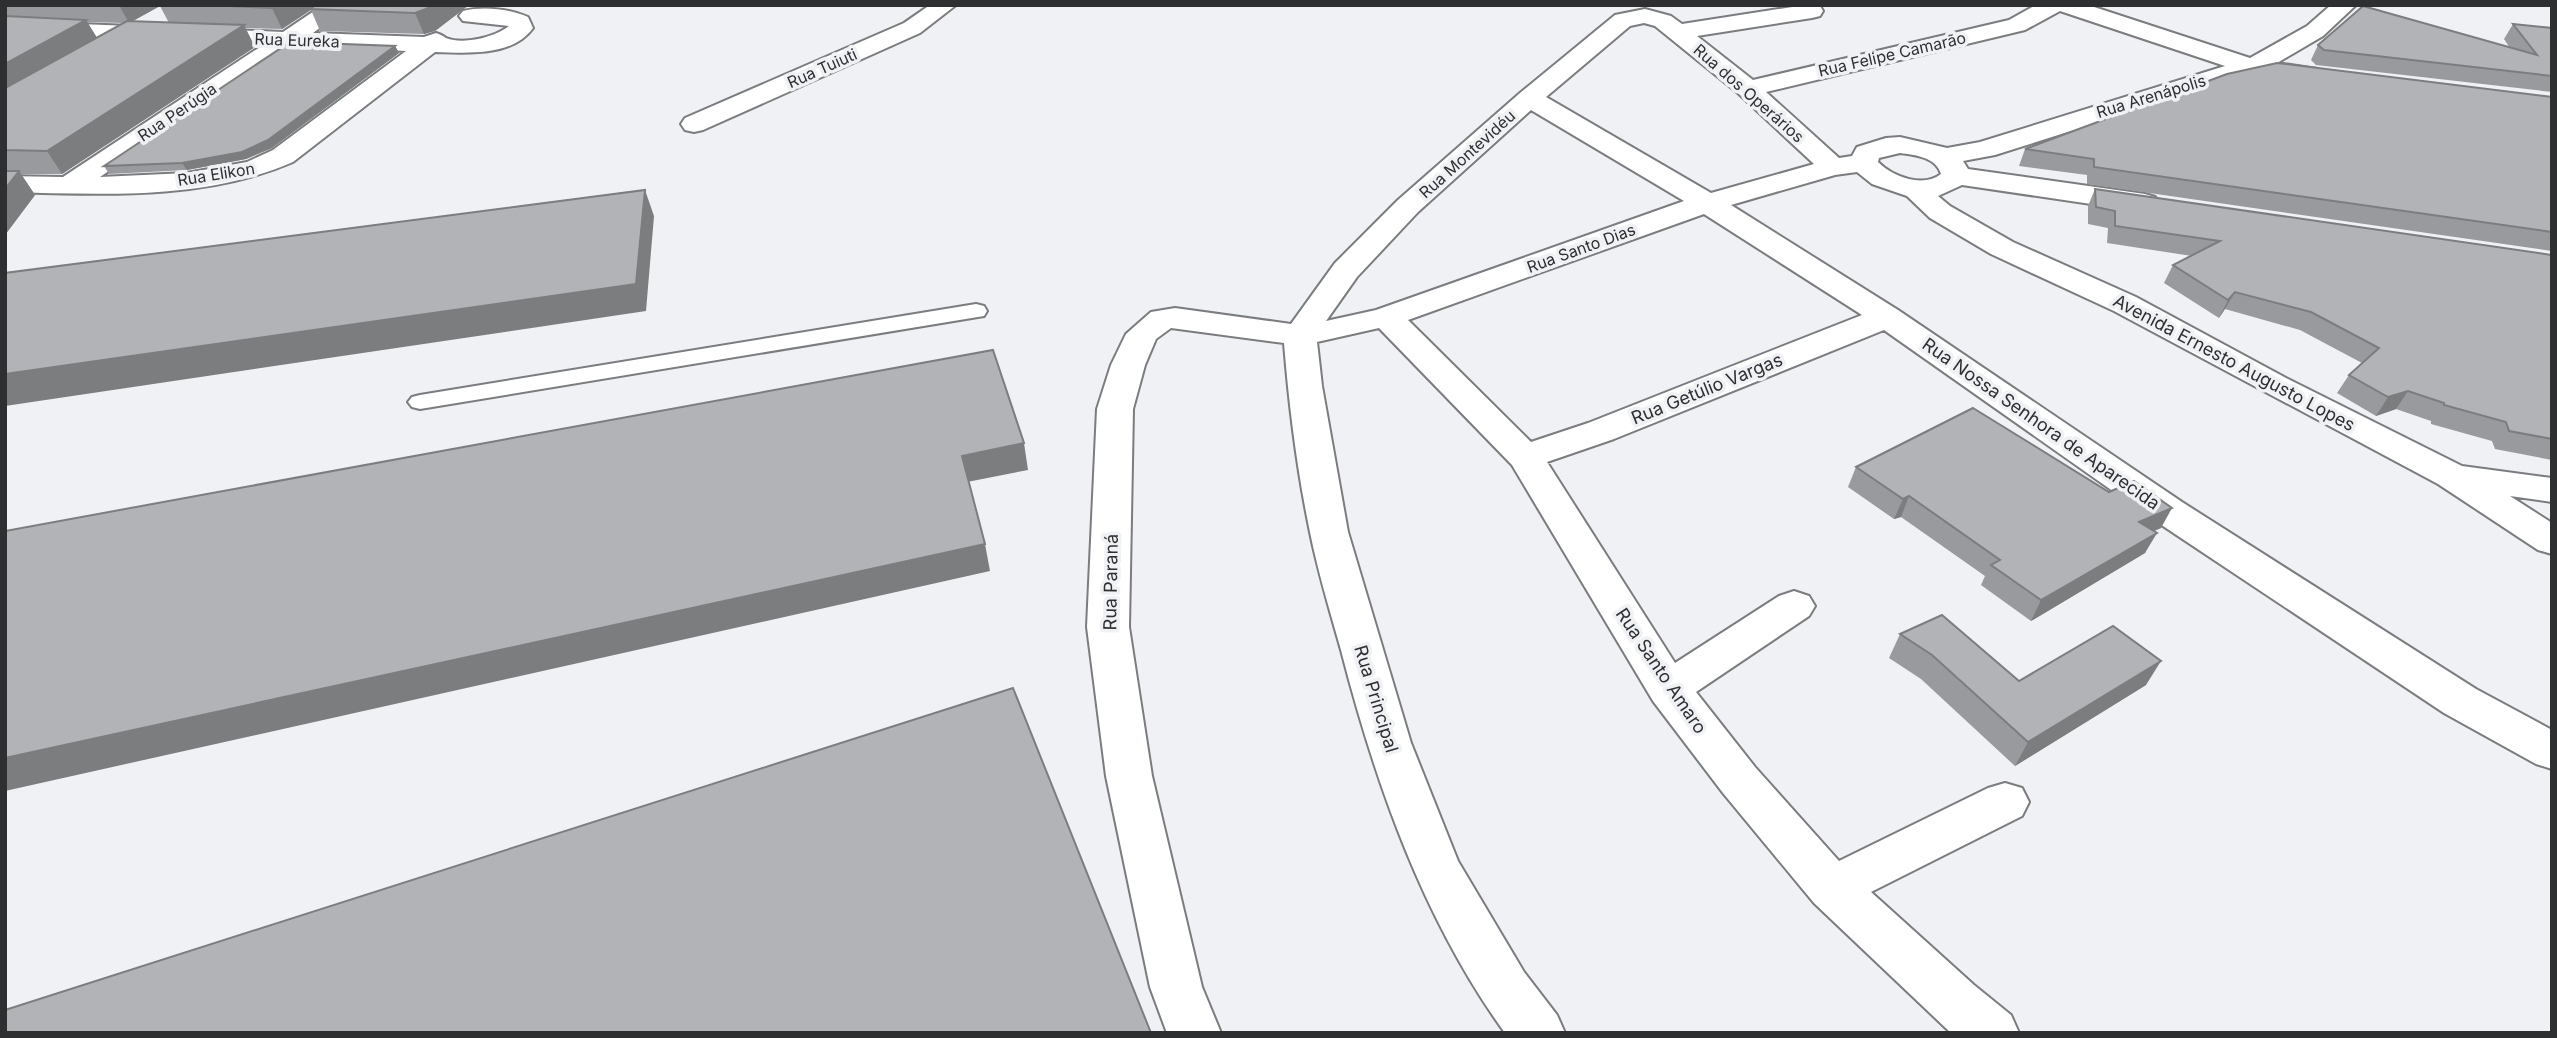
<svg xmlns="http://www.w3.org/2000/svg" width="2557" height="1038" font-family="Inter,sans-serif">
  <rect width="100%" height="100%" fill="#eff1f4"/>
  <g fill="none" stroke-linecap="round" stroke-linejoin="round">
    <defs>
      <polygon id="service" points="976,304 984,306 987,311 984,316 420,409 412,407 408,402 412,397 420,395"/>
      <g id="minor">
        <path d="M 323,5 L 350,5 L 313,33 L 424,37 L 436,33 C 440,34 443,36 446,38 C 464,45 495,37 509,26 L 463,21 L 459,16 L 463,11 C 483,6 510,9 528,17 L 533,28 C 512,57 467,53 435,52 L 293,162 C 203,201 101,194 5,192 L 5,176 L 63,177 L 263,45 L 5,35 L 5,21 L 283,32 ZM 293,46 L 406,51 L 273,150 L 247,162 L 187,173 L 100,177 Z"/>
        <polygon points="930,5 956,5 920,33 703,130 694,132 685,130 681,124 685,118 904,23"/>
        <path d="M 1805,5 L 1820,6 L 1823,11 L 1820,16 L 1812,18 L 1697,36 L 1753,80 L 2009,20 L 2036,5 L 2088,5 L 2250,58 L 2307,26 L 2331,5 L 2356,5 L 2323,36 L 2277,63 L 2317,69 L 2320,74 L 2317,79 L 2308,81 L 2252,74 L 1995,155 L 1963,161 L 1968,169 L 2145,194 L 2155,197 L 2159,203 L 2155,209 L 2145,212 L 1962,185 L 1938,196 L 1950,206 L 2013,242 L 2136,297 L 2286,378 L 2462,466 L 2552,478 L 2552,502 L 2510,496 L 2552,523 L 2552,554 L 2538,550 L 2438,484 L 2114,311 L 1991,254 L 1930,218 L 1907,196 L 1872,184 L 1857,172 L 1835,175 L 1731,205 L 1898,310 L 2182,502 L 2476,689 L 2552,730 L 2552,769 L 2536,764 L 2444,713 L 2154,520 L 1884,330 L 1614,439 L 1547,462 L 1675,663 L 1779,596 L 1794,591 L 1809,596 L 1815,606 L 1809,616 L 1696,692 L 1755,767 L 1839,861 L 1988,788 L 2005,783 L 2022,788 L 2029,802 L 2022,816 L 1871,892 L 1974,985 L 2011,1015 L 2019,1033 L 1951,1033 L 1814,903 L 1723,793 L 1653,701 L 1512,465 L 1379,328 L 1317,342 L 1322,386 L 1348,532 L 1411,743 L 1458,861 L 1524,972 L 1557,1015 L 1565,1033 L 1505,1033 C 1423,919 1376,785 1341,650 C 1330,611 1318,572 1310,532 C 1297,470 1289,405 1284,343 L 1171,328 L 1156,339 L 1145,365 L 1133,409 L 1129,627 L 1152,776 L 1202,987 L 1221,1033 L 1167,1033 L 1150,987 L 1106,776 L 1087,627 L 1097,409 L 1111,365 L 1126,334 L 1151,312 L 1175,308 L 1291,324 L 1335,263 L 1398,200 L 1520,93 L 1615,15 L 1645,9 L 1671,16 L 1682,24 ZM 2060,11 L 2225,66 L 1980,142 L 1947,148 L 1900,137 L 1886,138 L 1857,147 L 1852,156 L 1839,158 L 1766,92 L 2025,30 ZM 1644,23 L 1655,26 L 1739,94 L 1814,164 L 1711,193 L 1546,97 L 1630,26 ZM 1531,110 L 1684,201 L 1376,310 L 1326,321 L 1357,277 L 1418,212 ZM 1900,153 C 1915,155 1936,157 1941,174 C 1923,188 1893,177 1878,162 L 1879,158 ZM 1704,214 L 1862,315 L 1588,423 L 1531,442 L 1408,320 Z"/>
      </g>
    </defs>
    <use href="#service" stroke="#7a7c7f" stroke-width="4"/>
    <use href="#minor" stroke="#7a7c7f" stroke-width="4"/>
    <use href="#service" fill="#fff" fill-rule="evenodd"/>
    <use href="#minor" fill="#fff" fill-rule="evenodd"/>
  </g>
  <g fill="#989a9d" fill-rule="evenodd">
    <path d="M 5,5 L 469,5 L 435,31 L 424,34 L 320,31 L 311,10 L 282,29 L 245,28 L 255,47 L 62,174 L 21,174 L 35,195 L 5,235 ZM 160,6 L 169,23 L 133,21 ZM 87,22 L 123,23 L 97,38 Z"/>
    <polygon points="2513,24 2552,28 2552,92 2316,65 2311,60 2318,45 2510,48 2504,39"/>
    <polygon points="395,46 399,53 272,148 246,159 187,170 109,174 104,166"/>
    <polygon points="2552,97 2552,251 2087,184 2087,175 2019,166 2025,149"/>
    <polygon points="2095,189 2552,255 2552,460 2495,449 2492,441 2431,424 2431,421 2396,409 2376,416 2337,393 2349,375 2362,363 2300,330 2225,309 2219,318 2164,283 2173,265 2192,256 2107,243 2108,228 2088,224 2088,206"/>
    <polygon points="1856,467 2161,528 2153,531 2145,553 2031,621 1981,585 1985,576 1901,517 1894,519 1848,487"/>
    <polygon points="1900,634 2019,681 2146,685 2015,766 1921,679 1889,658"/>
  </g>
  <g fill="#7c7d7f">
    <polygon points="119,5 159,5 160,6 129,23"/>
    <polygon points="276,5 318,5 282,29 272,8"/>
    <polygon points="431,5 469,5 435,31 424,34 415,13"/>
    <polygon points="86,20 99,41 5,95 5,64"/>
    <polygon points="244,25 255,47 62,174 47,151"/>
    <polygon points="395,46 399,53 272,148 246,159 187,170 182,163"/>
    <polygon points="19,171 35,195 5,235 5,189"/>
    <polygon points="645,190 654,216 646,311 5,406 5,374"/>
    <polygon points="2235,292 2225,309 2219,318 2228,300"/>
    <polygon points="2408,391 2396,409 2376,416 2388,397"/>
    <polygon points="1024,443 1028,470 967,482 962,456"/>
    <polygon points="1909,496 1901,517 1894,519 1903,499"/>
    <polygon points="2172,508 2161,528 2128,543 2139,522"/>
    <polygon points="2157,533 2145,553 2031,621 2041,600"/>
    <polygon points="985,544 990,571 5,791 5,758"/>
    <polygon points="2161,661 2146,685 2015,766 2028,742"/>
  </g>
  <g fill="#b1b3b6" stroke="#7c7d7f" stroke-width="2">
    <polygon points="208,5 276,5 272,8"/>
    <polygon points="316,5 431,5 426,9 415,13 310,9"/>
    <polygon points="2363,6 2537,55 2513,24 2552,28 2552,76 2324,50 2318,45"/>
    <polygon points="5,16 86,20 5,64"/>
    <polygon points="127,21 244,25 47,151 5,150 5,88"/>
    <polygon points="290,42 395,46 268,140 242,152 182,163 104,166"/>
    <polygon points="2277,63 2552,97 2552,232 2094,167 2094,159 2025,149 2227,74"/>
    <polygon points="5,171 19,171 5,189"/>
    <polygon points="2095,189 2552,255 2552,439 2509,431 2506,422 2444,405 2444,403 2408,391 2388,397 2349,375 2379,348 2311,312 2235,292 2228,300 2173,265 2220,241 2115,226 2115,211 2096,207"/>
    <polygon points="645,190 636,284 5,374 5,273"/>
    <polygon points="993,350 1024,443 962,456 985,544 5,758 5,531"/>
    <polygon points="1973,408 2109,492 2134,481 2172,508 2139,522 2157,533 2041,600 1991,565 2000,560 1909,496 1903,499 1856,467"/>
    <polygon points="1942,615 2019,681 2113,626 2161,661 2028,742 1932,655 1900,634"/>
    <polygon points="1013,688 1151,1033 5,1033 5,1010"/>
  </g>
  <g text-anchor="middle" stroke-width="7" stroke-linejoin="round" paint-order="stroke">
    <g font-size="16" fill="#2e2f30" stroke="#eff1f4">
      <text transform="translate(297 40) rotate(2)" y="6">Rua Eureka</text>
      <text transform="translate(1892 54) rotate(-13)" y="6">Rua Felipe Camarão</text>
      <text transform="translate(822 68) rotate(-24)" y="6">Rua Tuiuti</text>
      <text transform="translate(1749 93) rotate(41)" y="6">Rua dos Operários</text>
      <text transform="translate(2151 96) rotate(-17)" y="6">Rua Arenápolis</text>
      <text transform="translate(177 112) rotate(-34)" y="6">Rua Perúgia</text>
      <text transform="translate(1467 154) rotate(-42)" y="6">Rua Montevidéu</text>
      <text transform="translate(216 174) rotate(-9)" y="6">Rua Elikon</text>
      <text transform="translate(1581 248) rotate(-20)" y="6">Rua Santo Dias</text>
    </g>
    <g font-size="18" fill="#2e2f30" stroke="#eff1f4">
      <text transform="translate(2234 363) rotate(28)" y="6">Avenida Ernesto Augusto Lopes</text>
      <text transform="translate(1707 389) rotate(-22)" y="6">Rua Getúlio Vargas</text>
      <text transform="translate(2041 424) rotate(35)" y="6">Rua Nossa Senhora de Aparecida</text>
      <text transform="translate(1111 582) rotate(-89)" y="6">Rua Paraná</text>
      <text transform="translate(1661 671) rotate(56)" y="6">Rua Santo Amaro</text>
      <text transform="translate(1376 699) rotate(73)" y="6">Rua Principal</text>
    </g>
  </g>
  <rect width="2557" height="1038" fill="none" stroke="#2e2f30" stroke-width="14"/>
</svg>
